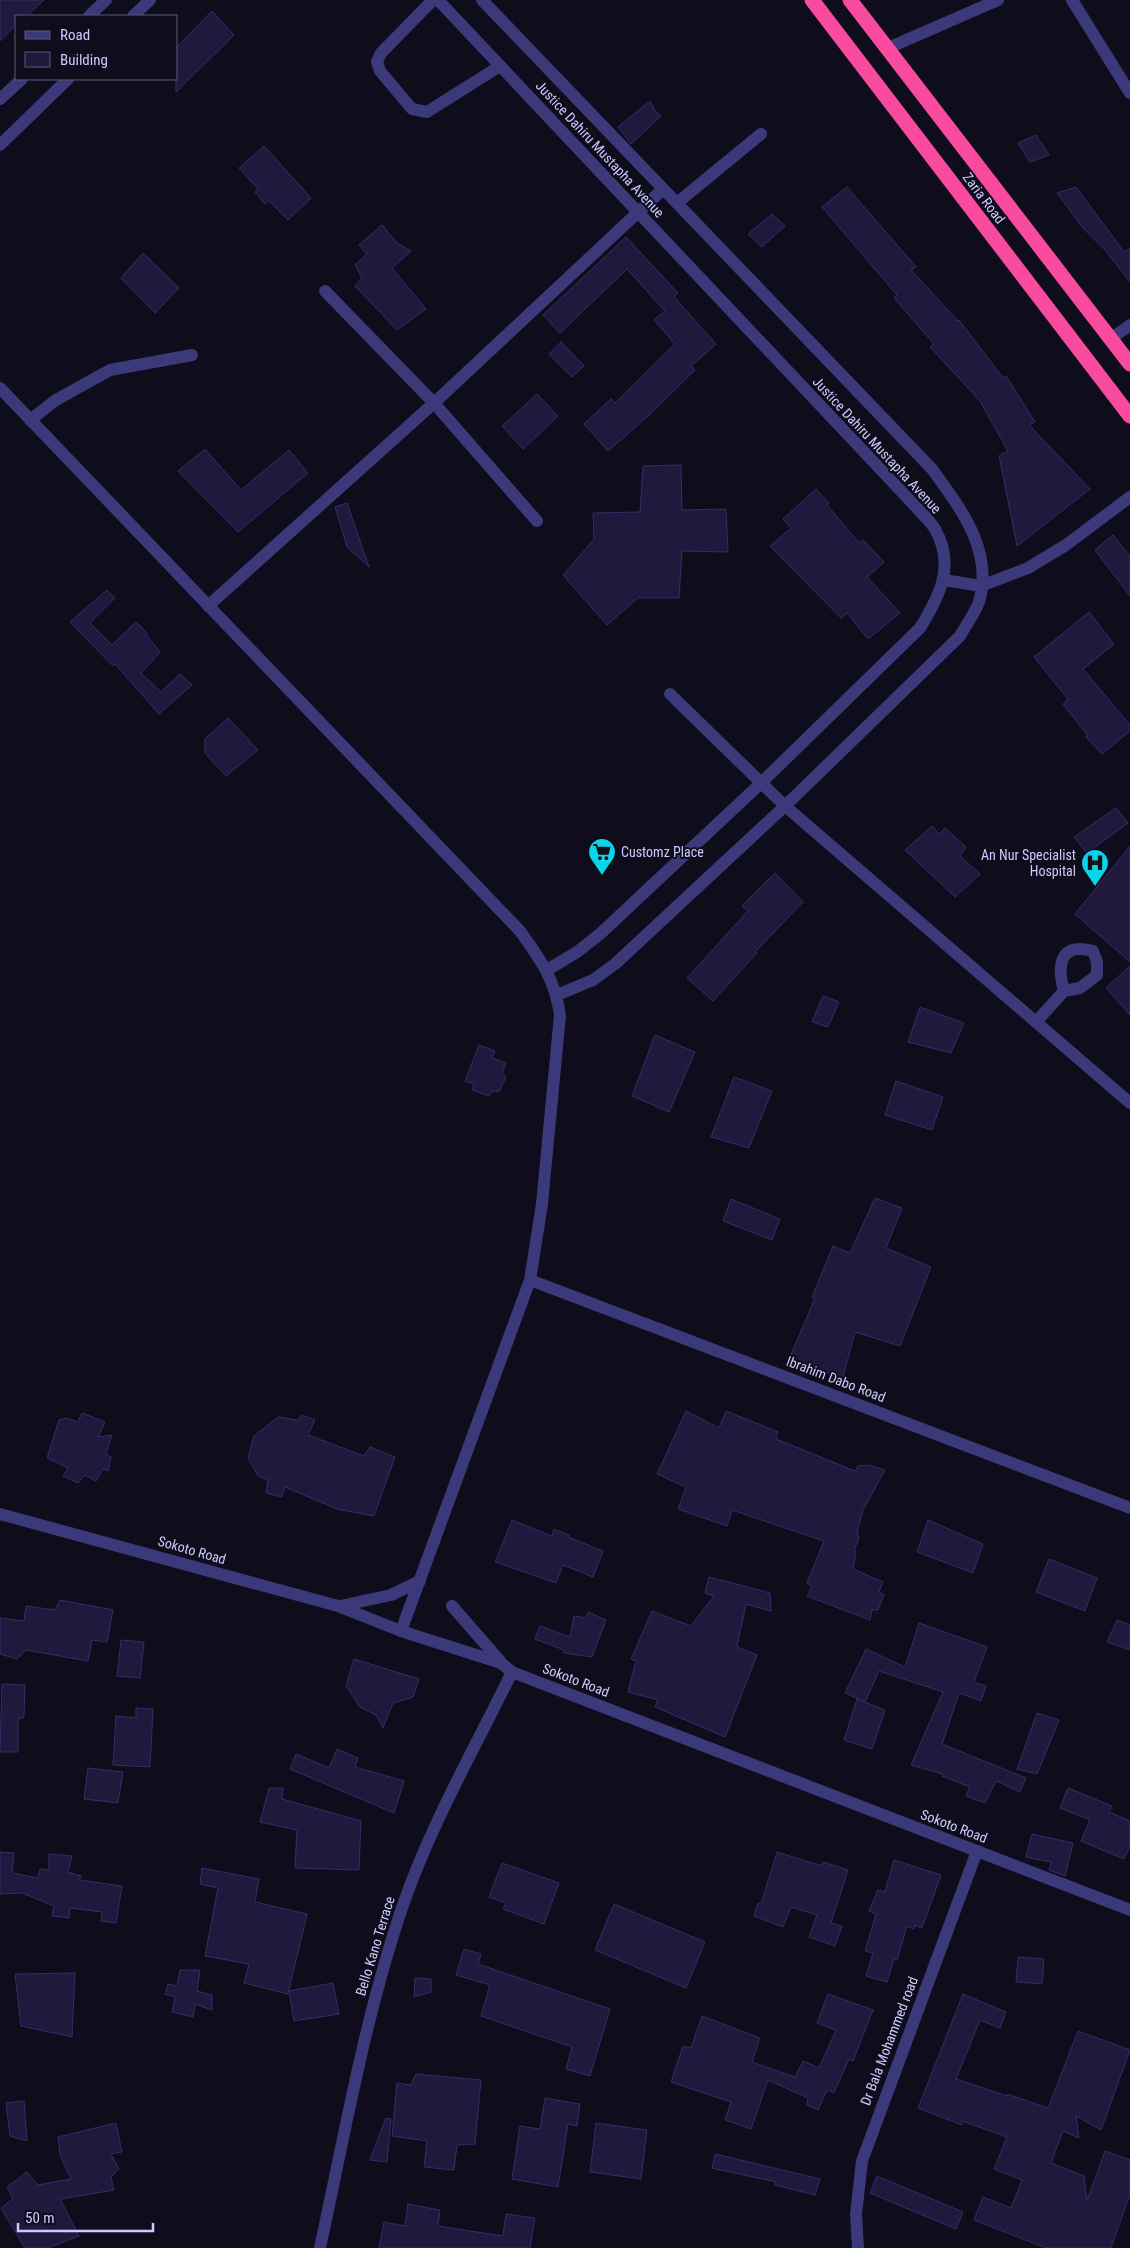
<svg xmlns="http://www.w3.org/2000/svg" width="1130" height="2248" font-family="'Roboto Condensed',sans-serif">
  <rect width="100%" height="100%" fill="#0f0c1c"/>
  <g fill="#20193d" stroke="#372c68">
    <polygon points="0,0 44,0 27,16 16,16 16,25 0,41"/>
    <polygon points="212,11 234,35 176,92 176,48"/>
    <polygon points="650,101 655,111 661,116 631,144 618,127"/>
    <polygon points="1036,135 1049,155 1030,162 1018,143"/>
    <polygon points="264,146 311,198 288,220 269,201 265,204 255,192 258,189 239,168"/>
    <polygon points="847,187 916,267 911,270 958,321 959,320 1003,378 1006,376 1035,422 1029,425 1090,489 1017,546 999,456 1008,451 980,401 930,347 934,344 894,298 897,295 822,207"/>
    <polygon points="1076,187 1124,252 1130,249 1130,282 1105,250 1083,228 1057,193"/>
    <polygon points="772,214 785,226 762,247 748,234"/>
    <polygon points="382,225 397,243 411,251 392,268 426,309 397,330 355,286 362,278 355,265 367,254 359,245"/>
    <polygon points="626,237 678,293 674,297 716,344 691,366 695,370 647,417 608,451 584,424 611,399 615,403 675,344 654,320 665,311 627,269 560,333 543,315"/>
    <polygon points="143,253 179,288 155,313 121,278"/>
    <polygon points="561,342 584,366 572,377 549,354"/>
    <polygon points="537,394 558,416 523,449 502,426"/>
    <polygon points="205,449 241,490 289,450 308,473 238,532 178,471"/>
    <polygon points="681,465 682,510 726,509 728,552 682,551 679,598 638,598 607,625 563,575 594,539 593,513 640,512 643,466"/>
    <polygon points="816,489 829,503 827,505 859,543 863,540 884,562 867,577 900,613 868,639 847,613 841,618 770,546 791,528 783,519"/>
    <polygon points="347,503 369,567 347,547 335,507"/>
    <polygon points="1113,535 1130,556 1130,596 1095,550"/>
    <polygon points="107,590 115,598 90,623 112,645 136,622 147,633 146,634 160,652 141,673 161,692 180,674 192,685 159,714 115,664 113,666 70,622"/>
    <polygon points="1089,612 1114,644 1083,669 1130,725 1130,731 1102,754 1086,737 1088,736 1063,704 1068,699 1034,657"/>
    <polygon points="228,718 258,750 226,776 205,753 205,739"/>
    <polygon points="1116,808 1128,823 1087,853 1074,837"/>
    <polygon points="932,826 939,834 945,828 966,847 960,856 980,874 955,897 905,850"/>
    <polygon points="1130,846 1130,962 1075,914"/>
    <polygon points="775,873 803,902 755,952 757,953 713,1001 687,978 748,911 742,906"/>
    <polygon points="1130,966 1130,1015 1106,988"/>
    <polygon points="823,996 839,1002 828,1027 812,1022"/>
    <polygon points="920,1007 964,1023 951,1053 908,1042"/>
    <polygon points="655,1035 695,1052 669,1112 632,1096"/>
    <polygon points="479,1045 495,1051 492,1058 506,1063 502,1073 506,1077 499,1092 493,1091 489,1096 472,1090 474,1084 465,1081"/>
    <polygon points="734,1077 772,1091 749,1148 711,1137"/>
    <polygon points="896,1081 943,1097 932,1130 885,1115"/>
    <polygon points="875,1198 902,1208 886,1248 931,1267 900,1346 855,1332 843,1377 810,1368 790,1357 815,1298 812,1297 833,1246 850,1253"/>
    <polygon points="731,1199 780,1219 772,1240 723,1221"/>
    <polygon points="686,1411 719,1428 726,1411 778,1432 776,1439 855,1471 858,1466 868,1465 885,1470 863,1510 857,1533 859,1538 854,1550 856,1552 853,1569 883,1582 879,1592 884,1595 878,1610 872,1610 870,1620 807,1596 812,1586 807,1583 824,1541 732,1510 727,1526 678,1509 686,1487 657,1474"/>
    <polygon points="82,1413 105,1422 98,1437 112,1435 106,1454 111,1457 108,1471 103,1469 96,1481 85,1475 78,1483 63,1476 68,1468 47,1458 59,1420 67,1418 78,1422"/>
    <polygon points="302,1415 315,1420 308,1435 364,1456 370,1447 395,1457 374,1516 337,1509 285,1487 282,1497 266,1493 268,1480 258,1476 248,1458 254,1436 278,1417 298,1420"/>
    <polygon points="512,1520 552,1536 554,1529 569,1535 568,1537 603,1551 593,1577 563,1565 556,1583 495,1562"/>
    <polygon points="928,1520 983,1544 973,1573 917,1552"/>
    <polygon points="1049,1559 1097,1578 1085,1611 1036,1592"/>
    <polygon points="709,1577 770,1593 771,1611 746,1604 737,1647 757,1655 725,1737 655,1707 658,1700 628,1692 636,1661 631,1659 652,1611 691,1626 714,1596 705,1593"/>
    <polygon points="60,1600 113,1610 107,1642 92,1640 88,1661 26,1650 17,1659 0,1654 0,1618 24,1621 26,1606 55,1610"/>
    <polygon points="588,1612 606,1620 592,1657 564,1653 564,1650 535,1639 540,1626 570,1637 574,1616 586,1618"/>
    <polygon points="1117,1620 1130,1625 1130,1650 1107,1642"/>
    <polygon points="919,1623 987,1647 974,1682 986,1686 981,1701 959,1693 942,1744 1026,1778 1020,1792 996,1781 985,1803 966,1796 970,1787 942,1776 943,1774 911,1765 943,1692 879,1671 865,1702 845,1693 866,1649 905,1667"/>
    <polygon points="121,1640 144,1642 140,1678 117,1676"/>
    <polygon points="354,1659 419,1679 413,1697 393,1703 383,1728 376,1715 360,1707 346,1686"/>
    <polygon points="2,1684 25,1685 24,1717 18,1719 18,1752 0,1752"/>
    <polygon points="857,1699 885,1710 872,1749 844,1740"/>
    <polygon points="136,1708 153,1709 150,1767 113,1765 116,1716 136,1718"/>
    <polygon points="1037,1713 1059,1720 1037,1774 1017,1769"/>
    <polygon points="337,1749 358,1758 355,1767 404,1781 394,1813 290,1769 296,1754 329,1768"/>
    <polygon points="88,1768 123,1772 118,1803 84,1799"/>
    <polygon points="269,1788 283,1788 282,1799 361,1821 359,1870 295,1868 297,1830 260,1822"/>
    <polygon points="1068,1788 1112,1806 1109,1812 1130,1821 1130,1846 1124,1859 1081,1841 1090,1820 1060,1808"/>
    <polygon points="1032,1834 1073,1843 1065,1876 1049,1870 1051,1862 1026,1857"/>
    <polygon points="0,1852 14,1853 12,1873 38,1878 40,1869 49,1870 49,1854 72,1856 68,1872 81,1876 79,1880 122,1886 116,1923 101,1921 102,1912 70,1908 69,1918 52,1916 54,1906 22,1893 0,1894"/>
    <polygon points="777,1852 822,1866 823,1862 848,1870 831,1923 842,1926 835,1946 809,1937 817,1915 791,1907 783,1927 754,1916 758,1903 761,1904"/>
    <polygon points="894,1860 941,1875 922,1928 915,1925 914,1929 907,1926 897,1960 894,1959 887,1982 866,1976 873,1953 865,1951 876,1914 869,1911 878,1890 885,1892"/>
    <polygon points="502,1863 559,1883 544,1924 503,1909 506,1903 489,1897"/>
    <polygon points="202,1868 259,1879 255,1902 307,1914 288,1994 244,1983 249,1964 205,1956 218,1888 200,1884"/>
    <polygon points="614,1904 705,1942 686,1988 595,1950"/>
    <polygon points="464,1949 481,1954 478,1964 610,2009 590,2076 566,2069 572,2047 481,2016 490,1985 456,1975"/>
    <polygon points="1018,1957 1044,1959 1042,1984 1016,1982"/>
    <polygon points="180,1970 200,1970 197,1991 212,1995 212,2010 195,2004 193,2017 172,2012 175,1997 165,1994 168,1984 177,1986"/>
    <polygon points="75,1973 72,2037 21,2026 15,1974"/>
    <polygon points="415,1978 431,1979 431,1992 414,1997"/>
    <polygon points="333,1983 339,2014 294,2021 289,1991"/>
    <polygon points="828,1994 873,2010 853,2061 849,2059 834,2093 827,2090 818,2110 807,2105 808,2098 768,2080 751,2129 725,2120 731,2102 671,2082 683,2046 691,2048 702,2016 760,2038 752,2062 795,2077 803,2061 819,2068 836,2030 817,2023"/>
    <polygon points="963,1994 1006,2012 1000,2028 980,2020 956,2079 1007,2096 1007,2094 1048,2108 1078,2031 1130,2050 1101,2130 1076,2116 1079,2138 1063,2131 1051,2163 1084,2176 1087,2201 1105,2151 1130,2160 1130,2194 1111,2248 1046,2248 974,2220 983,2197 1011,2208 1022,2180 994,2169 1007,2137 962,2121 962,2125 918,2108"/>
    <polygon points="416,2074 481,2080 475,2144 457,2145 454,2170 424,2167 427,2141 392,2136 397,2083 411,2085"/>
    <polygon points="545,2098 580,2104 577,2126 568,2124 558,2187 512,2179 520,2126 540,2129"/>
    <polygon points="24,2101 27,2141 10,2136 6,2103"/>
    <polygon points="386,2118 391,2119 387,2162 370,2160"/>
    <polygon points="116,2123 122,2152 111,2154 119,2169 111,2177 114,2190 60,2199 79,2236 48,2248 25,2248 1,2208 13,2199 7,2187 27,2172 38,2185 71,2179 60,2155 58,2137"/>
    <polygon points="596,2123 647,2130 641,2179 590,2172"/>
    <polygon points="715,2154 820,2179 815,2195 775,2185 776,2182 712,2168"/>
    <polygon points="877,2176 963,2212 956,2229 870,2193"/>
    <polygon points="408,2204 440,2210 438,2226 503,2236 506,2214 535,2218 530,2248 379,2248 384,2222 405,2226"/>
  </g>
  <g fill="none" stroke-linecap="round" stroke-linejoin="round">
    <g stroke="#3b397a" stroke-width="12">
      <polyline points="433,0 381,53 377,62 380,71 412,109 427,112 500,66"/>
      <path d="M 438,0 L 917,508 C 923,515 931,522 935,529 C 956,566 939,597 920,628 L 761,783 L 600,934 L 577,952 L 547,970"/>
      <path d="M 482,0 L 932,469 C 960,508 994,550 979,602 C 975,613 966,625 960,636 L 785,806 L 615,964 L 593,980 L 557,995"/>
      <polyline points="1072,0 1130,93"/>
      <polyline points="89,16 106,0"/>
      <polyline points="133,16 150,0"/>
      <polyline points="888,48 998,0"/>
      <polyline points="0,99 22,79"/>
      <polyline points="0,145 68,79"/>
      <polyline points="677,203 761,134"/>
      <polyline points="325,291 434,403 537,521"/>
      <polyline points="1112,338 1130,325"/>
      <path d="M 0,388 L 520,931 C 540,959 555,979 560,1015 L 542,1204 L 530,1280 L 401,1631"/>
      <polyline points="30,420 56,400 110,370 192,355"/>
      <polyline points="944,580 981,586 1028,568 1066,545 1130,497"/>
      <polyline points="208,606 434,403 663,189"/>
      <polyline points="670,694 785,806 1130,1103"/>
      <path d="M 1036,1022 L 1064,991 L 1080,988 L 1097,975 L 1097,962 L 1093,951 C 1059,942 1057,966 1064,991"/>
      <polyline points="530,1280 1130,1508"/>
      <polyline points="0,1514 338,1606 401,1631 501,1663 512,1672 1130,1910"/>
      <polyline points="340,1606 391,1595 420,1581"/>
      <polyline points="452,1606 500,1661"/>
      <path d="M 320,2248 C 345,2133 365,2016 403,1905 C 431,1824 475,1748 512,1672"/>
      <polyline points="858,2248 856,2214 862,2161 977,1851"/>
    </g>
    <g stroke="#f84a9e" stroke-width="15">
      <polyline points="812,0 1130,416"/>
      <polyline points="850,0 1130,364"/>
    </g>
  </g>
  <defs>
    <symbol id="supermarket-pin" viewBox="-11 -11 22 30"><path d="M0 17L-7.5 6A9.5 9.5 0 1 1 7.5 6Z" fill="#09d4e9" stroke="#0f0c1c"/><path d="M-6-5.5h2.5l.6 2H6L4.5 2H-2.5L-4.4-4H-6ZM-1.5 3.2a1.3 1.3 0 1 0 .1 0ZM3 3.2a1.3 1.3 0 1 0 .1 0Z" fill="#111"/></symbol>
    <symbol id="hospital-pin" viewBox="-11 -11 22 30"><path d="M0 17L-7.5 6A9.5 9.5 0 1 1 7.5 6Z" fill="#09d4e9" stroke="#0f0c1c"/><path d="M-5-5h3v3.5h4V-5h3V5h-3V1.5h-4V5h-3Z" fill="#111"/></symbol>
  </defs>
  <g fill-rule="evenodd">
    <use href="#supermarket-pin" x="586" y="836" width="32" height="43"/>
    <use href="#hospital-pin" x="1079" y="847" width="32" height="43"/>
  </g>
  <g text-anchor="middle" stroke-width="4" stroke-linejoin="round" paint-order="stroke">
    <g font-size="14" fill="#cfcafd" stroke="#0f0c1c">
      <text transform="translate(600 149) rotate(47)" y="5">Justice Dahiru Mustapha Avenue</text>
      <text transform="translate(984 198) rotate(53)" y="5">Zaria Road</text>
      <text transform="translate(877 445) rotate(47)" y="5">Justice Dahiru Mustapha Avenue</text>
      <text transform="translate(836 1379) rotate(21)" y="5">Ibrahim Dabo Road</text>
      <text transform="translate(192 1550) rotate(16)" y="5">Sokoto Road</text>
      <text transform="translate(576 1680) rotate(21)" y="5">Sokoto Road</text>
      <text transform="translate(954 1826) rotate(21)" y="5">Sokoto Road</text>
      <text transform="translate(375 1946) rotate(-73)" y="5">Bello Kano Terrace</text>
      <text transform="translate(889 2041) rotate(-69)" y="5">Dr Bala Mohammed road</text>
    </g>
    <g font-size="14" fill="#cfcafd" stroke="#0f0c1c" text-anchor="start">
      <text x="621" y="857">Customz Place</text>
      <text x="1076" y="860" text-anchor="end">An Nur Specialist<tspan x="1076" dy="16">Hospital</tspan></text>
    </g>
  </g>
  <rect x="15" y="15" width="162" height="65" fill="#0f0c1c" stroke="#5c5876"/>
  <rect x="25" y="31" width="25" height="8" fill="#3b397a" stroke="#5c5876"/>
  <text x="60" y="40" font-size="15" fill="#cfcafd">Road</text>
  <rect x="25" y="52" width="25" height="15" fill="#20193d" stroke="#5c5876"/>
  <text x="60" y="65" font-size="15" fill="#cfcafd">Building</text>
  <path d="M18 2223v8h135v-8" fill="none" stroke="#cfcafd" stroke-width="2.5"/>
  <text x="25" y="2223" font-size="15" fill="#cfcafd" stroke="#0f0c1c" stroke-width="4" paint-order="stroke">50 m</text>
</svg>
